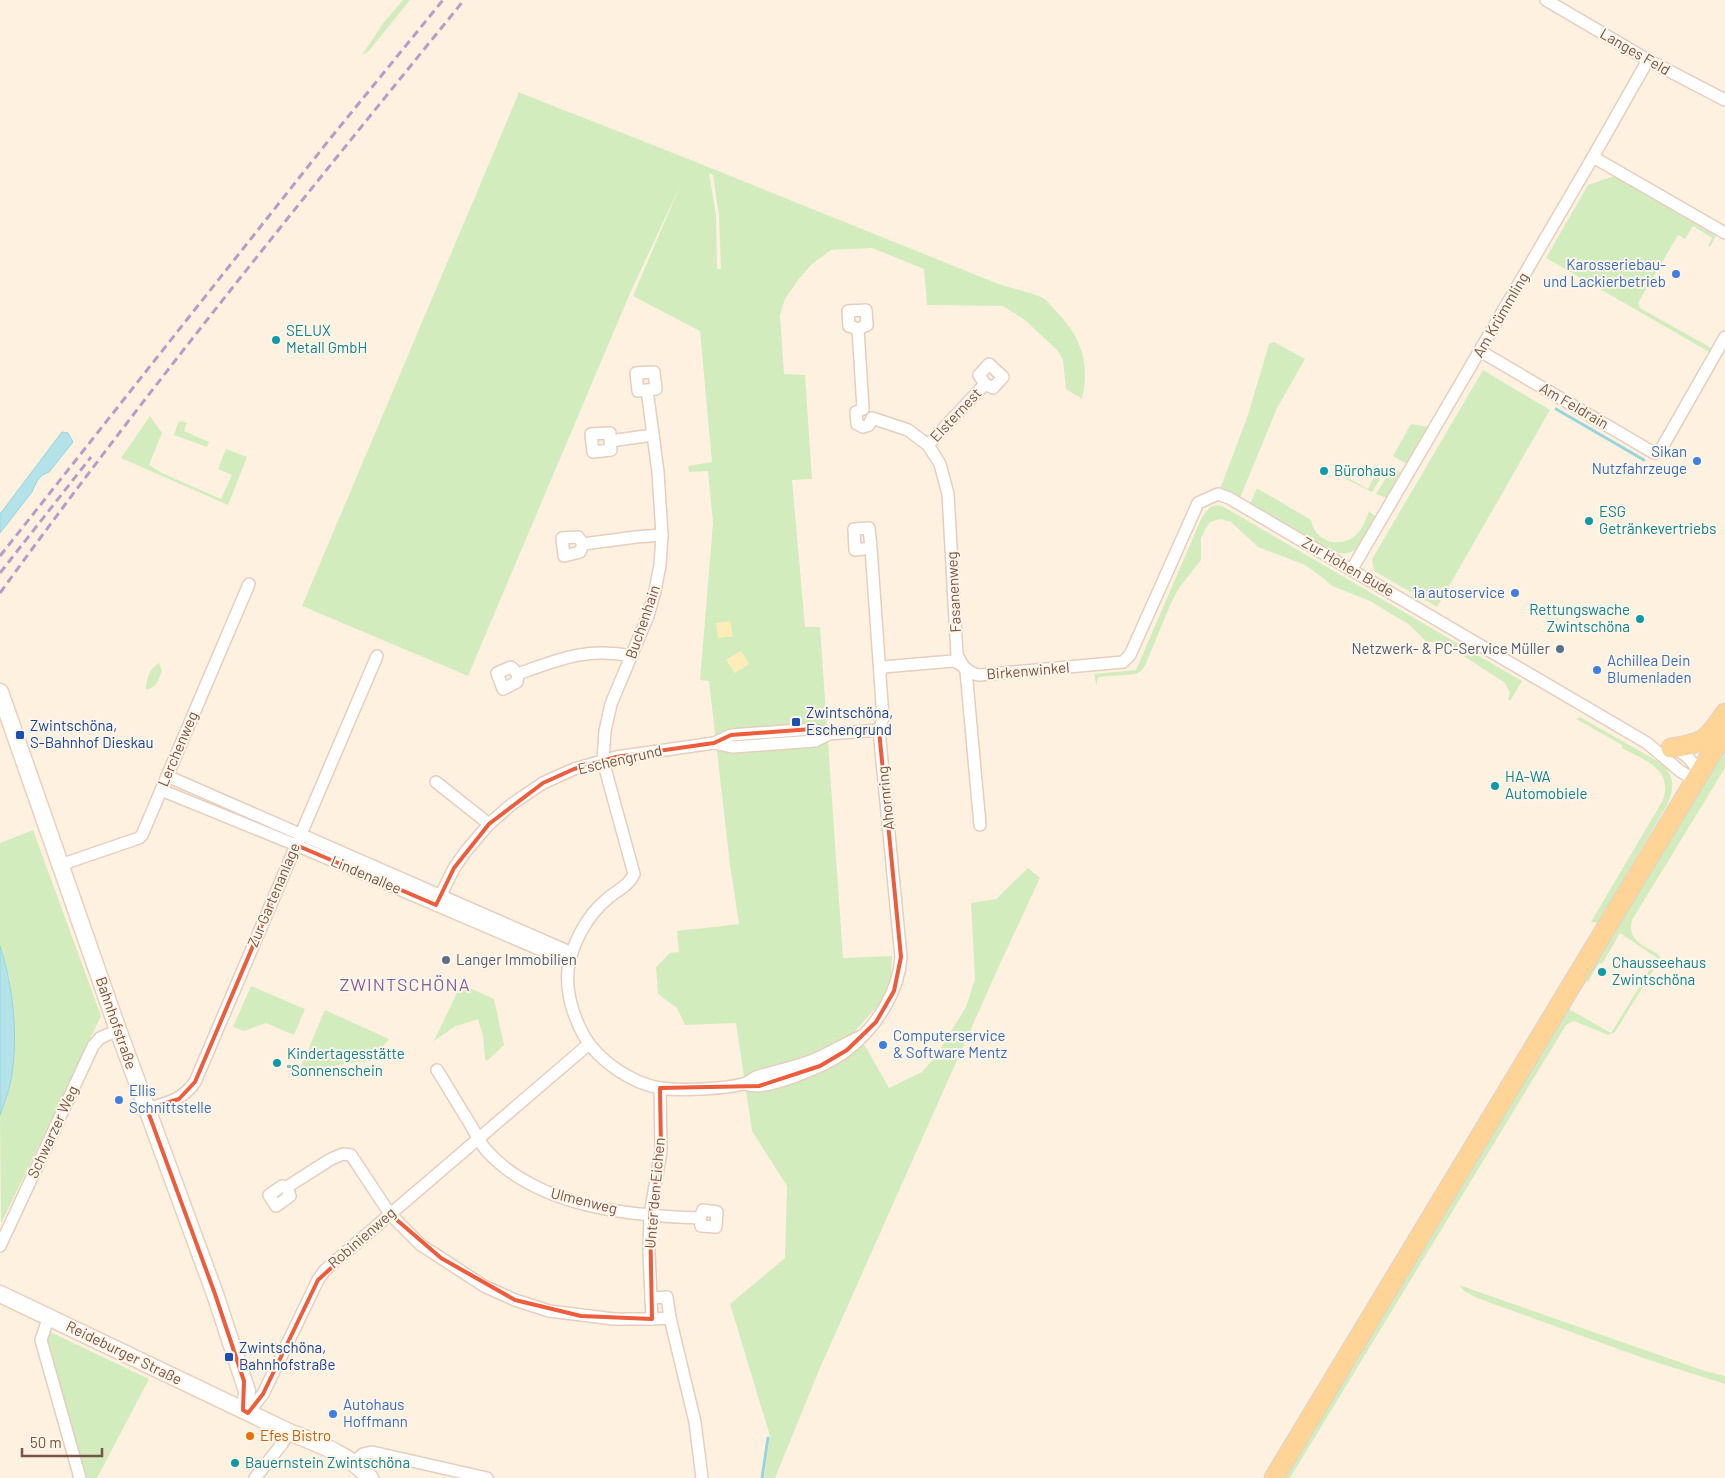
<svg xmlns="http://www.w3.org/2000/svg" width="1725" height="1478" font-family="Barlow,sans-serif">
  <rect width="100%" height="100%" fill="#fef1e0"/>
  <g fill="#d3ecbe" fill-rule="evenodd">
    <polygon points="403,0 410,0 368,52 362,55 384,22"/>
    <path d="M 518,92 L 691,160 L 996,283 C 1010,288 1027,291 1041,297 C 1047,300 1053,308 1058,313 C 1082,339 1090,364 1082,399 L 1066,389 L 1063,360 L 1057,350 L 1025,320 L 1003,306 L 927,305 L 924,269 L 872,248 L 831,250 L 812,264 L 798,280 L 785,299 L 780,315 L 784,374 L 805,375 L 812,479 L 792,480 L 805,627 L 820,627 L 843,958 L 892,956 L 891,980 L 884,999 L 856,1030 L 889,1088 L 922,1072 L 936,1056 L 966,1007 L 975,979 L 971,903 L 996,899 L 1028,868 L 1040,878 L 999,966 L 820,1368 L 775,1478 L 764,1478 L 770,1436 L 730,1304 L 785,1258 L 787,1186 L 752,1131 L 736,1023 L 685,1025 L 677,1008 L 658,994 L 656,967 L 670,953 L 679,952 L 677,931 L 739,924 L 730,865 L 709,681 L 700,680 L 713,523 L 708,471 L 689,472 L 688,466 L 712,462 L 700,331 L 633,296 L 680,186 L 631,291 L 468,676 L 302,606 L 518,95 ZM 709,173 L 713,175 L 719,216 L 721,269 L 717,269 L 716,215 Z"/>
    <polygon points="1614,176 1716,236 1710,247 1708,246 1712,238 1693,226 1685,239 1678,235 1638,303 1640,308 1713,349 1711,353 1546,258 1588,185"/>
    <polygon points="1274,342 1305,359 1277,408 1240,498 1228,491 1220,489 1248,415 1269,344"/>
    <polygon points="1483,370 1550,410 1437,607 1374,571 1372,559"/>
    <polygon points="150,416 162,433 149,465 162,473 221,499 232,475 218,469 226,449 247,457 228,505 121,458"/>
    <polygon points="180,421 187,423 184,431 209,442 207,447 174,435 178,423"/>
    <polygon points="1411,424 1429,427 1407,464 1393,456"/>
    <polygon points="1392,468 1402,473 1387,498 1376,494"/>
    <polygon points="1378,469 1384,473 1372,492 1340,476 1341,474 1368,489"/>
    <path d="M 1257,488 L 1311,520 C 1315,541 1338,549 1355,536 C 1362,530 1366,520 1369,511 L 1376,517 C 1364,538 1358,563 1329,550 L 1250,504 Z"/>
    <polygon points="1217,505 1224,507 1522,681 1510,701 1508,699 1510,693 1505,683 1450,647 1426,641 1408,624 1370,601 1332,586 1323,578 1305,565 1258,547 1231,522 1221,519 1210,522 1206,528 1201,538 1201,560 1179,588 1171,603 1145,666 1141,671 1136,674 1100,677 1097,679 1097,687 1094,674 1136,670 1202,517 1210,507"/>
    <path d="M 159,663 L 162,671 C 158,681 156,688 146,690 C 146,679 149,669 159,663 Z"/>
    <path d="M 1580,717 L 1659,762 C 1675,774 1675,788 1667,805 L 1622,882 L 1601,923 L 1591,922 L 1663,800 C 1673,768 1645,761 1622,748 L 1622,745 L 1576,719 Z"/>
    <path d="M 1725,747 L 1725,768 L 1632,920 C 1627,940 1643,945 1658,954 L 1660,957 L 1659,961 L 1615,1032 L 1608,1035 L 1574,1021 L 1566,1025 L 1290,1478 L 1280,1478 L 1567,1009 L 1569,1009 L 1611,1033 L 1657,958 L 1620,933 L 1602,964 L 1599,963 L 1588,982 L 1585,980 Z"/>
    <polygon points="33,830 101,1016 1,1224 0,1115 7,1097 12,1075 14,1043 10,980 0,946 0,843"/>
    <polygon points="461,984 494,999 504,1045 487,1061 485,1059 483,1036 478,1019 454,1027 434,1041"/>
    <polygon points="251,986 305,1009 294,1035 266,1023 244,1031 233,1027"/>
    <polygon points="325,1010 389,1039 371,1060 299,1071"/>
    <polygon points="1459,1285 1705,1371 1725,1376 1725,1384 1646,1359 1477,1298 1464,1291"/>
    <polygon points="48,1331 149,1379 97,1478 86,1478 45,1342"/>
  </g>
  <g fill="#ffedb9">
    <polygon points="730,621 733,636 718,638 716,623"/>
    <polygon points="741,651 749,664 735,673 726,660"/>
  </g>
  <g fill="#b3e3e9" stroke="#98d4dc">
    <polygon points="62,432 68,433 73,442 49,472 42,475 37,481 32,492 0,533 0,514"/>
    <path d="M 0,946 C 13,985 18,1033 12,1074 C 10,1088 5,1102 0,1115 Z"/>
  </g>
  <g fill="none" stroke-linecap="round" stroke-linejoin="round">
    <g stroke="#98d4dc" stroke-width="3">
      <polyline points="1556,409 1644,460"/>
      <polyline points="762,1478 768,1438"/>
    </g>
    <defs>
      <g id="street">
        <polyline points="1546,0 1648,60 1725,100"/>
        <polyline points="1593,157 1725,233"/>
        <polyline points="858,329 849,326 848,311 866,310 867,325 858,329 863,409 856,412 857,424 863,427 869,425 872,418 908,430 928,445 940,464 948,494 957,655 966,671 980,825"/>
        <polyline points="1480,351 1654,453 1660,451 1725,337"/>
        <path d="M 647,390 L 638,391 L 636,373 L 654,372 L 656,389 L 647,390 L 658,472 L 662,535 L 660,565 L 655,591 L 648,616 L 611,704 L 605,731 L 603,761 L 634,874 C 629,886 617,890 607,899 C 589,914 576,937 570,959 C 563,985 572,1014 584,1036 C 599,1061 631,1083 660,1088 C 680,1091 724,1089 743,1084 C 748,1083 752,1079 756,1077 C 774,1071 793,1068 811,1061 C 828,1054 844,1044 862,1036"/>
        <polyline points="610,441 611,450 593,452 591,434 610,433 610,441 653,435"/>
        <polyline points="928,445 985,384 993,388 1003,377 989,364 979,375 985,384"/>
        <polyline points="583,544 580,552 564,556 562,538 578,537 583,544 636,537 662,535"/>
        <polyline points="1352,569 1593,157 1648,60"/>
        <path d="M 881,671 L 883,667 L 953,661 C 964,663 968,675 980,675 L 1123,662 L 1130,655 L 1198,503 L 1218,494 L 1229,498 L 1647,743 L 1680,771 L 1695,780"/>
        <path d="M 518,674 L 517,682 L 503,689 L 497,673 L 511,667 L 518,674 C 559,659 587,647 632,656"/>
        <polyline points="714,743 733,747 815,741 829,734"/>
        <path d="M 1673,749 C 1686,753 1693,761 1699,774"/>
        <polyline points="167,776 572,953"/>
        <polyline points="436,782 489,824"/>
        <polyline points="161,790 296,845 569,962"/>
        <polyline points="60,865 139,838 142,835 249,584"/>
        <polyline points="436,905 454,868 466,851 489,824 512,804 543,783 574,769 616,757 714,743 731,735 812,729 829,734 879,730"/>
        <path d="M 437,1070 C 448,1087 458,1105 469,1122 C 475,1132 479,1142 487,1151 C 538,1207 629,1216 700,1218 L 701,1226 L 716,1227 L 717,1212 L 703,1210 L 700,1218"/>
        <path d="M 745,1084 C 759,1089 778,1082 793,1077 C 811,1070 831,1063 847,1050 C 875,1029 899,992 901,957 L 879,730 L 883,718 L 871,548 L 855,550 L 854,529 L 869,528 L 871,548"/>
        <polyline points="660,1088 661,1151 650,1215 649,1253 652,1319 670,1318 695,1422 702,1478"/>
        <path d="M 147,1109 C 166,1103 183,1100 195,1082 L 377,656"/>
        <polyline points="287,1187 290,1196 276,1206 269,1195 282,1186 287,1187 331,1159 343,1154 351,1155 390,1214 421,1245 484,1286 515,1300 549,1311 614,1319 652,1319"/>
        <polyline points="0,1246 93,1046 100,1038 118,1030"/>
        <polyline points="651,1298 667,1297 670,1318"/>
        <polyline points="49,1316 41,1340 80,1478"/>
        <polyline points="248,1413 263,1394 318,1280 325,1270 589,1044"/>
        <polyline points="354,1462 363,1454 372,1452 487,1478"/>
        <polyline points="255,1478 282,1444 289,1432"/>
      </g>
      <g id="secondary">
        <polyline points="0,692 118,1030 215,1294 247,1391 246,1401 243,1410"/>
        <path d="M 0,1294 L 289,1432 C 318,1444 349,1454 370,1478"/>
      </g>
      <g id="primary">
        <path d="M 1671,748 C 1704,743 1707,740 1725,713"/>
        <polyline points="1274,1478 1725,731"/>
      </g>
    </defs>
    <use href="#street" stroke="#e5cebe" stroke-width="14"/>
    <use href="#secondary" stroke="#eacfbb" stroke-width="19"/>
    <use href="#primary" stroke="#dcd3cf" stroke-width="21"/>
    <use href="#street" stroke="#fff" stroke-width="11"/>
    <use href="#secondary" stroke="#fff" stroke-width="16"/>
    <use href="#primary" stroke="#ffd496" stroke-width="19"/>
    <g stroke="#b39ec8" stroke-width="3" stroke-dasharray="8 5" stroke-linecap="butt">
      <polyline points="0,556 329,140 443,0"/>
      <polyline points="0,573 91,457"/>
      <path d="M 0,593 C 147,390 306,195 464,0"/>
    </g>
  </g>
  <path fill="none" stroke="#ed5c3b" stroke-width="4" stroke-linejoin="round" d="M 812,729 L 829,734 L 879,730 L 901,957 L 894,991 L 876,1022 L 847,1050 L 820,1066 L 759,1086 L 660,1088 L 661,1151 L 650,1215 L 652,1319 L 581,1316 L 515,1300 L 441,1258 L 390,1214 L 318,1280 L 263,1394 L 248,1413 L 243,1410 L 244,1381 L 215,1294 L 147,1109 L 179,1099 L 195,1082 L 296,845 L 436,905 L 454,868 L 489,824 L 543,783 L 574,769 L 616,757 L 714,743 L 731,735 Z"/>
  <g fill="#3f7fe0" stroke="#fff5e8" stroke-width="2">
    <circle cx="1676" cy="274" r="5"/>
    <circle cx="1697" cy="461" r="5"/>
    <circle cx="1515" cy="593" r="5"/>
    <circle cx="1597" cy="670" r="5"/>
    <circle cx="883" cy="1045" r="5"/>
    <circle cx="119" cy="1100" r="5"/>
    <circle cx="333" cy="1414" r="5"/>
  </g>
  <g fill="#0f9aa8" stroke="#fff5e8" stroke-width="2">
    <circle cx="276" cy="340" r="5"/>
    <circle cx="1324" cy="471" r="5"/>
    <circle cx="1589" cy="521" r="5"/>
    <circle cx="1640" cy="619" r="5"/>
    <circle cx="1495" cy="786" r="5"/>
    <circle cx="1602" cy="972" r="5"/>
    <circle cx="277" cy="1063" r="5"/>
    <circle cx="235" cy="1463" r="5"/>
  </g>
  <g fill="#5c6f8a" stroke="#fff5e8" stroke-width="2">
    <circle cx="1560" cy="649" r="5"/>
    <circle cx="446" cy="960" r="5"/>
  </g>
  <g fill="#1a4fb4" stroke="#fff5e8" stroke-width="2">
    <rect x="791" y="717" width="10" height="10" rx="2.5"/>
    <rect x="15" y="730" width="10" height="10" rx="2.5"/>
    <rect x="224" y="1352" width="10" height="10" rx="2.5"/>
  </g>
  <circle fill="#e8710a" stroke="#fff5e8" stroke-width="2" cx="250" cy="1436" r="5"/>
  <g text-anchor="middle" stroke-width="4" stroke-linejoin="round" paint-order="stroke">
    <g font-size="15" fill="#775545" stroke="#fff5e8">
      <text transform="translate(1635 52) rotate(30)" y="5">Langes Feld</text>
      <text transform="translate(1501 315) rotate(-60)" y="5">Am Krümmling</text>
      <text transform="translate(1574 406) rotate(30)" y="5">Am Feldrain</text>
      <text transform="translate(956 415) rotate(-47)" y="5">Elsternest</text>
      <text transform="translate(1348 567) rotate(30)" y="5">Zur Hohen Bude</text>
      <text transform="translate(954 592) rotate(-93)" y="5">Fasanenweg</text>
      <text transform="translate(643 622) rotate(-71)" y="5">Buchenhain</text>
      <text transform="translate(1028 671) rotate(-5)" y="5">Birkenwinkel</text>
      <text transform="translate(178 749) rotate(-67)" y="5">Lerchenweg</text>
      <text transform="translate(620 760) rotate(-13)" y="5">Eschengrund</text>
      <text transform="translate(886 798) rotate(-96)" y="5">Ahornring</text>
      <text transform="translate(366 875) rotate(23)" y="5">Lindenallee</text>
      <text transform="translate(274 895) rotate(-67)" y="5">Zur Gartenanlage</text>
      <text transform="translate(116 1023) rotate(71)" y="5">Bahnhofstraße</text>
      <text transform="translate(53 1132) rotate(-65)" y="5">Schwarzer Weg</text>
      <text transform="translate(655 1193) rotate(-85)" y="5">Unter den Eichen</text>
      <text transform="translate(584 1201) rotate(14)" y="5">Ulmenweg</text>
      <text transform="translate(362 1238) rotate(-41)" y="5">Robinienweg</text>
      <text transform="translate(124 1353) rotate(26)" y="5">Reideburger Straße</text>
    </g>
    <g font-size="15" fill="#366cbe" stroke="#fff5e8" text-anchor="start">
      <text x="1666" y="270" text-anchor="end">Karosseriebau-<tspan x="1666" dy="17">und Lackierbetrieb</tspan></text>
      <text x="1687" y="457" text-anchor="end">Sikan<tspan x="1687" dy="17">Nutzfahrzeuge</tspan></text>
      <text x="1505" y="598" text-anchor="end">1a autoservice</text>
      <text x="1607" y="666">Achillea Dein<tspan x="1607" dy="17">Blumenladen</tspan></text>
      <text x="893" y="1041">Computerservice<tspan x="893" dy="17">&amp; Software Mentz</tspan></text>
      <text x="129" y="1096">Ellis<tspan x="129" dy="17">Schnittstelle</tspan></text>
      <text x="343" y="1410">Autohaus<tspan x="343" dy="17">Hoffmann</tspan></text>
    </g>
    <g font-size="15" fill="#0d838f" stroke="#fff5e8" text-anchor="start">
      <text x="286" y="336">SELUX<tspan x="286" dy="17">Metall GmbH</tspan></text>
      <text x="1334" y="476">Bürohaus</text>
      <text x="1599" y="517">ESG<tspan x="1599" dy="17">Getränkevertriebs</tspan></text>
      <text x="1630" y="615" text-anchor="end">Rettungswache<tspan x="1630" dy="17">Zwintschöna</tspan></text>
      <text x="1505" y="782">HA-WA<tspan x="1505" dy="17">Automobiele</tspan></text>
      <text x="1612" y="968">Chausseehaus<tspan x="1612" dy="17">Zwintschöna</tspan></text>
      <text x="287" y="1059">Kindertagesstätte<tspan x="287" dy="17">"Sonnenschein</tspan></text>
      <text x="245" y="1468">Bauernstein Zwintschöna</text>
    </g>
    <g font-size="15" fill="#4e5e75" stroke="#fff5e8" text-anchor="end">
      <text x="1550" y="654">Netzwerk- &amp; PC-Service Müller</text>
      <text x="456" y="965" text-anchor="start">Langer Immobilien</text>
    </g>
    <g font-size="15" fill="#164399" stroke="#fff5e8" text-anchor="start">
      <text x="806" y="718">Zwintschöna,<tspan x="806" dy="17">Eschengrund</tspan></text>
      <text x="30" y="731">Zwintschöna,<tspan x="30" dy="17">S-Bahnhof Dieskau</tspan></text>
      <text x="239" y="1353">Zwintschöna,<tspan x="239" dy="17">Bahnhofstraße</tspan></text>
    </g>
    <g font-size="15" fill="#c56008" stroke="#fff5e8" text-anchor="start">
      <text x="260" y="1441">Efes Bistro</text>
    </g>
    <g font-size="18" letter-spacing="1" fill="#85609b" stroke="#fff5e8">
      <text x="405" y="991">ZWINTSCHÖNA</text>
    </g>
  </g>
  <path d="M22 1448v8h80v-8" fill="none" stroke="#775545" stroke-width="2.5"/>
  <text x="30" y="1448" font-size="15" fill="#775545" stroke="#fff5e8" stroke-width="4" paint-order="stroke">50 m</text>
</svg>
